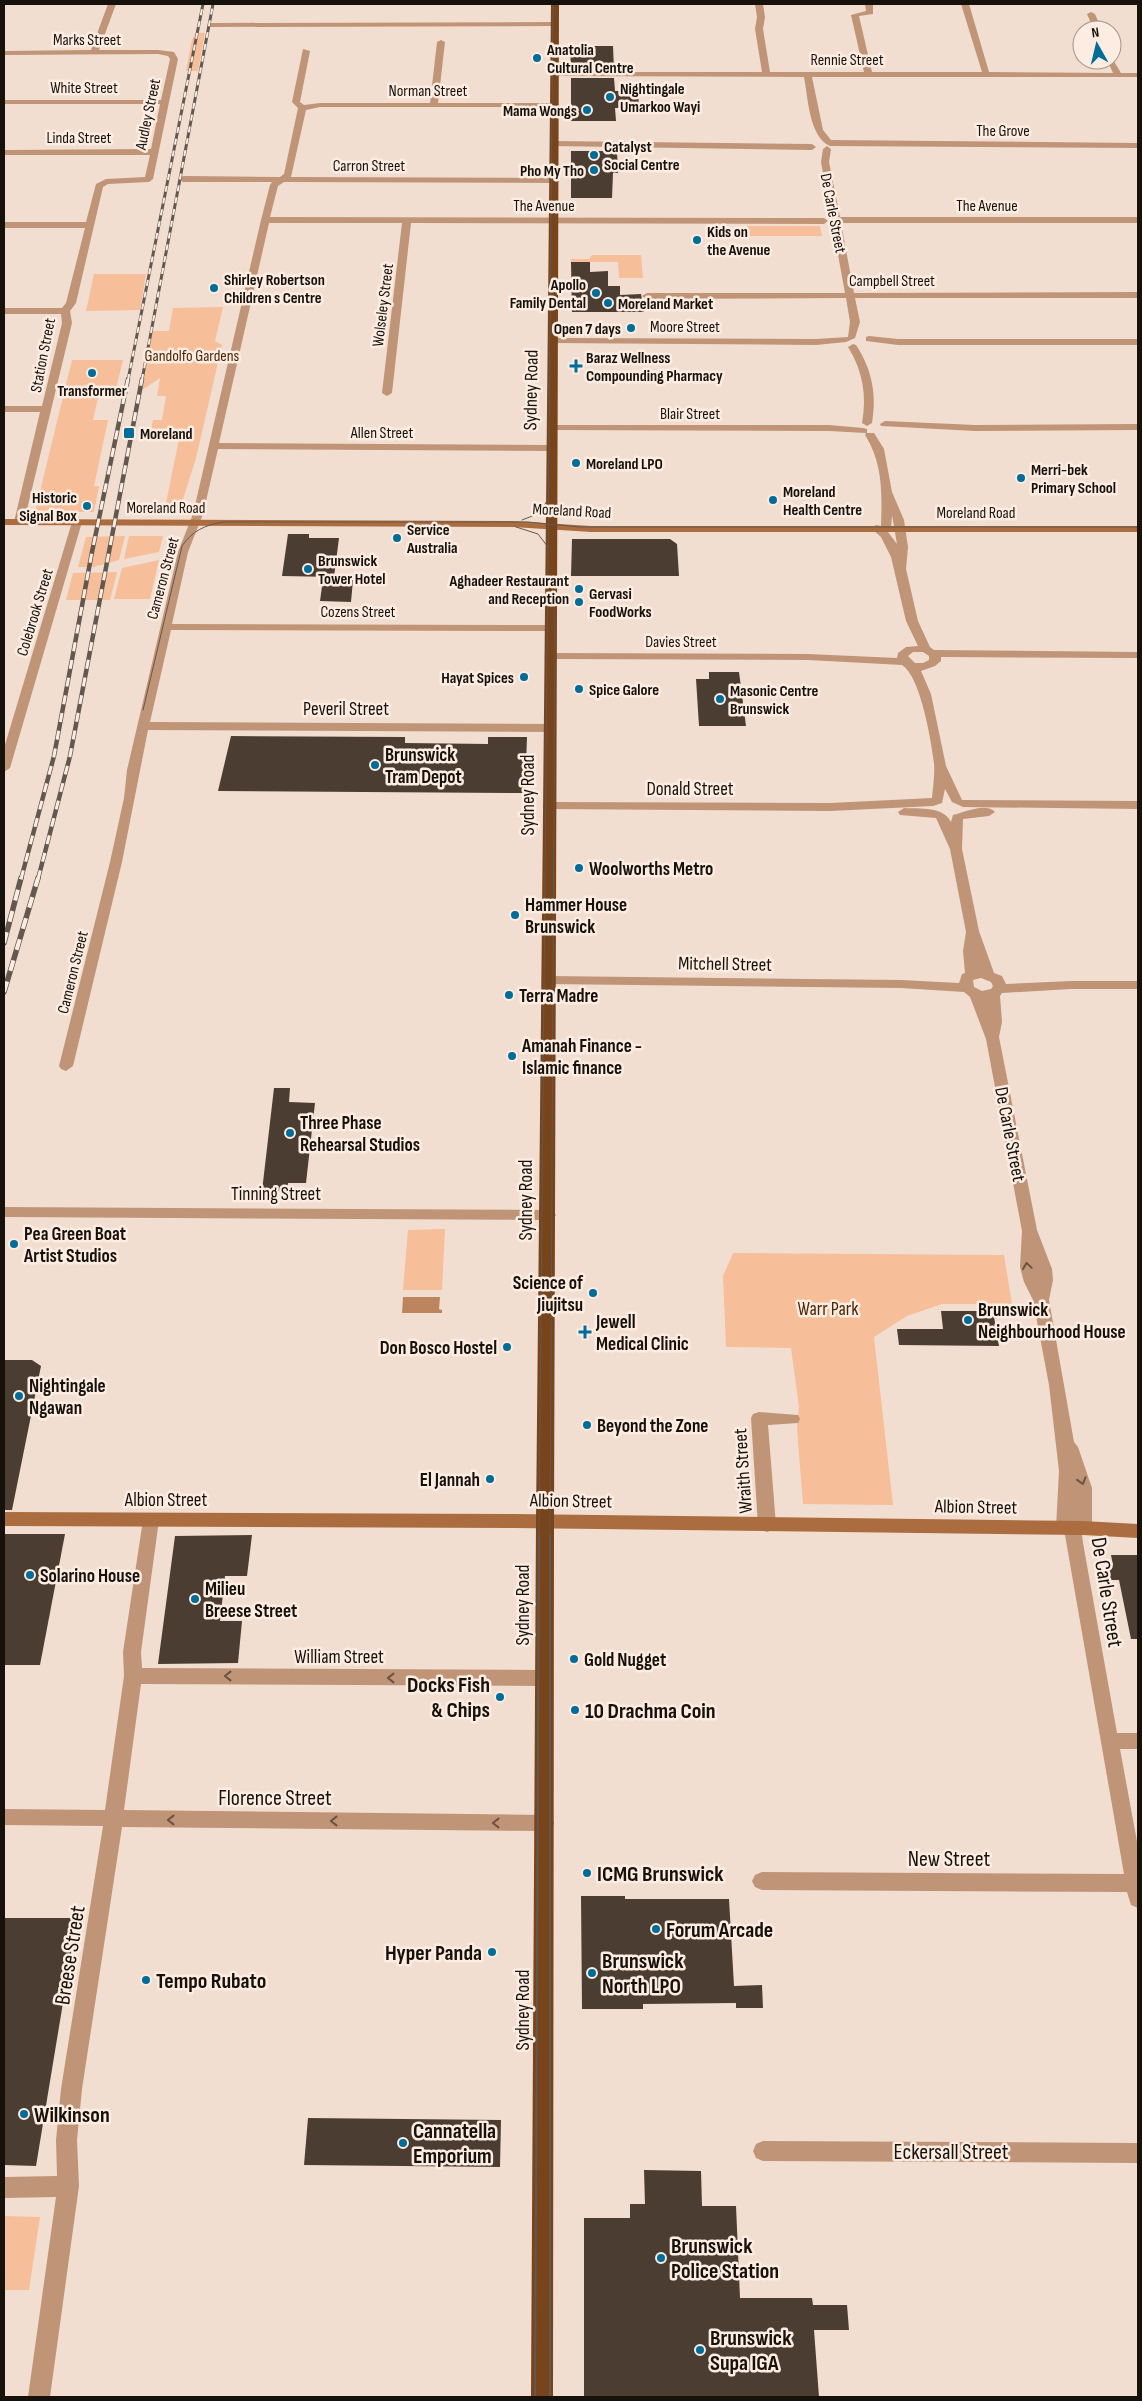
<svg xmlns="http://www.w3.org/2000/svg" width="1142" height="2401" font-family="'Sofia Sans Condensed',sans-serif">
  <rect width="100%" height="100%" fill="#f2ded1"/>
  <g fill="#f6be99">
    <polygon points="196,33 205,33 198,71 186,71 192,39"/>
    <polygon points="747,226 820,226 822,236 748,236"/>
    <polygon points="592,255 641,255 643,278 619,278 618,262 571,262 571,259 589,259"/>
    <polygon points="94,274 146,274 140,310 86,311"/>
    <polygon points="223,307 215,341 222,345 196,458 179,512 164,513 179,439 149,440 153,420 162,420 166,396 157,396 160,378 139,392 151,331 169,331 173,308"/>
    <polygon points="72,360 123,360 114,397 98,398 93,420 108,420 94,486 99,486 94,512 35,512"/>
    <polygon points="125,536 119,560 94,567 78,567 86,537"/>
    <polygon points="129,536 163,536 159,552 124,559"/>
    <polygon points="159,560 150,599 114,599 122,568"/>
    <polygon points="117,572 110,600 66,600 73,573"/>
    <polygon points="445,1229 442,1290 403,1290 408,1230"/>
    <polygon points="733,1253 1004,1255 1012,1304 942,1304 907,1316 874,1337 893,1505 803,1504 797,1429 799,1407 791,1348 726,1347 723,1276"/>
    <polygon points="4,2216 40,2217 29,2290 4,2290"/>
  </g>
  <polygon fill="#bd855e" points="403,1297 440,1297 439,1309 442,1310 442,1313 402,1313"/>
  <g fill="#4c3d32">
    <polygon points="570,46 613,46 614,70 571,70"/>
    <polygon points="571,78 614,78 615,91 638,91 639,108 615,108 616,121 571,121"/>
    <polygon points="571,151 617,151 618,173 613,173 612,198 571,198"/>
    <polygon points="571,262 590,262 590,272 608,271 608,286 620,286 620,295 641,294 644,312 572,312"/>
    <polygon points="288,534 309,534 309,538 339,538 334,577 282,576"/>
    <polygon points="572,539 670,539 677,544 679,576 571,576"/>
    <polygon points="323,579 353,580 351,602 320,601"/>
    <polygon points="709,672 739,672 746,726 699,726 696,679 709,679"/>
    <polygon points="231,736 405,737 405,743 488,744 488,737 527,737 525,793 218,791"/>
    <polygon points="274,1088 290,1088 289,1102 315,1103 306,1183 288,1183 287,1192 262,1191"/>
    <polygon points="941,1311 993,1311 999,1346 899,1345 897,1329 943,1329"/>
    <polygon points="4,1360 32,1360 41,1366 12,1510 4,1510"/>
    <polygon points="4,1534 65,1534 40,1665 4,1665"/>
    <polygon points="252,1535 247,1576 225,1576 220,1621 242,1621 238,1663 158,1664 175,1536"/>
    <polygon points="1111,1555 1138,1555 1138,1639 1131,1639 1119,1580 1109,1580 1106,1565 1113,1565"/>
    <polygon points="581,1896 625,1896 625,1899 729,1899 734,1986 762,1985 763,2008 736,2008 736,2003 643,2004 643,2009 582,2009"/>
    <polygon points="4,1918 77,1918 36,2166 4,2165"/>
    <polygon points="308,2118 501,2120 500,2167 304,2165"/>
    <polygon points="644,2170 701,2171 702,2206 736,2206 740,2298 812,2298 813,2305 847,2305 849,2330 814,2330 819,2397 584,2397 584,2218 630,2218 630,2204 645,2204"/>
  </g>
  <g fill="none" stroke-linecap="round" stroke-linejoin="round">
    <g fill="#bf9477" fill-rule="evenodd">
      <polygon points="108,4 116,4 99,50 158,50 174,52 178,59 153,179 149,182 108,184 103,187 76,303 70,311 72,323 24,522 19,525 14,522 40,412 4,412 4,406 42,406 62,323 61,314 4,314 4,308 62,308 66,303 85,228 4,228 4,222 86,222 96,184 106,179 145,177 150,155 4,155 4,150 151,149 160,104 4,104 4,100 161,100 170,59 168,56 158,54 4,55 4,51 91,50"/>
      <path d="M 755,4 L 763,4 L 765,17 L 763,29 L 770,72 L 864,72 L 851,15 L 866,11 L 865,4 L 873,4 L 873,14 L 859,16 L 872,72 L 982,72 L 961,4 L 969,4 L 989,72 L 1113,73 L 1107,60 L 1112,60 L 1112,58 L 1121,73 L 1138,73 L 1138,77 L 812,77 L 823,130 L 831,140 L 1138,143 L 1138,148 L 830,146 C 809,137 808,97 804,77 L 555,76 L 551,74 L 555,72 L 762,72 L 755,29 L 757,17 Z"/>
      <polygon points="1091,12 1095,14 1102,30 1094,30 1087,14"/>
      <polygon points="555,22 559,24 558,26 211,27 207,25 211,23"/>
      <polygon points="441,40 445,42 438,103 555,103 559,105 555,107 320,107 306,110 291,177 555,178 559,181 558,183 284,182 278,186 270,217 824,218 828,221 824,224 411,223 392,393 387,396 382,393 402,223 269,223 219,443 552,445 557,448 552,451 218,449 203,514 188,552 172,624 550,625 556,628 550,631 171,630 150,722 550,724 556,728 550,732 148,730 122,862 73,1066 66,1071 61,1069 59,1066 110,862 124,798 127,770 178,552 193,514 261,220 270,185 272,182 183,182 179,179 183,176 280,177 284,174 298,108 292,102 303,49 310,51 300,102 304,105 320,103 430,103 437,42"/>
      <polygon points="555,141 812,144 816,147 812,150 552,146 552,142"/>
      <polygon points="827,146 831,149 829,162 840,217 1138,217 1138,223 841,223 854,293 1138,292 1138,298 855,298 860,322 855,338 846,342 816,345 550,343 550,339 553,338 816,339 848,337 850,322 846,298 647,299 642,296 647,293 845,293 821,162 823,149"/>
      <polygon points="869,336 898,339 1138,339 1138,345 898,345 866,341 866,337"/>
      <path d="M 853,344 L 856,345 C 872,369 877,395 872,423 L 867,426 L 862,423 C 867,396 863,371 848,347 Z"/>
      <polygon points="885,421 975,425 1138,424 1138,430 975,431 881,426 880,424"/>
      <path d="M 552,425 L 829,425 L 863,428 L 867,429 L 867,433 L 874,433 L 884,449 L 892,492 L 904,520 L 908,547 L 906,569 L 918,621 L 930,647 L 934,650 L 1138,652 L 1138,658 L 941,657 L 941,661 L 935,666 L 921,671 L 931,694 L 946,766 L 962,800 L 1138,801 L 1138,809 L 963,807 L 952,802 L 945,789 L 942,803 L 933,806 L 830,811 L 545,809 L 543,806 L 549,802 L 830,803 L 932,798 C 933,787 935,774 934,763 C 931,741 921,677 902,665 L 808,660 L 550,659 L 544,656 L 550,653 L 808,654 L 897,658 L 898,653 L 906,647 L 918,646 L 906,621 L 891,557 L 881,537 L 871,528 L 876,525 L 881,526 C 882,494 883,463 865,435 L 866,433 L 829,431 L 548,430 L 548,426 ZM 892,515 L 897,544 L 888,532 L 891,529 ZM 913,652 L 923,652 L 929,656 L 929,660 L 923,663 L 915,663 L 908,656 Z"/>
      <polygon points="77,519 82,522 10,768 4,772 4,748 72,522"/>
      <path d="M 904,808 C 920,809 943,806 951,822 L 953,815 C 963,813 986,802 995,812 L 989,816 L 963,819 L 962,849 L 979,931 L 994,973 L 1002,976 L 1006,984 L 1071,981 L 1138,981 L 1138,989 L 1071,989 L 1002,993 L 1000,996 L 1002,1022 L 999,1037 L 1037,1230 L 1052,1269 L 1053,1280 L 1049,1300 L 1074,1442 L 1078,1447 L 1092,1488 L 1092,1528 L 1089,1533 L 1082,1535 L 1083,1543 L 1117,1733 L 1138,1733 L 1138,1749 L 1120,1749 L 1138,1847 L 1138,1908 L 1131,1905 L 1127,1892 L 762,1890 L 755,1887 L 752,1881 L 755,1875 L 762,1872 L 1124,1874 L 1065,1535 L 1059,1533 L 1056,1528 L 1059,1471 L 1049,1385 L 1033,1300 L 1024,1282 L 1020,1267 L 1022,1231 L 986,1039 L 970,997 L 964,992 L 901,988 L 548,984 L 541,980 L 548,976 L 901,980 L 959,983 L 962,974 L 965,973 L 963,951 L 966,932 L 950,849 L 936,818 L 900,815 L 898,812 ZM 981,978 L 991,982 L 993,986 L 991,989 L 982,991 L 974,987 L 973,980 Z"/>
      <polygon points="4,1207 548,1210 553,1211 556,1215 553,1219 548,1220 4,1217"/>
      <polygon points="759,1412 798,1415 800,1419 798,1423 768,1425 776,1525 773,1530 767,1532 761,1530 758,1525 751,1418 753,1414"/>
      <polygon points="151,1513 157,1515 159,1520 141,1652 142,1668 544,1670 550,1673 553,1678 550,1683 544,1686 141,1684 124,1810 545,1815 552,1817 554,1823 552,1829 545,1831 122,1827 82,2089 77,2140 79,2186 50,2397 28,2397 56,2197 4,2198 4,2177 57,2176 56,2140 61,2089 103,1826 4,1825 4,1809 105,1810 124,1676 123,1652 143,1520 145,1515"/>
      <polygon points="763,2141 1138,2143 1138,2163 763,2161 756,2158 753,2151 756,2144"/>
    </g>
    <g fill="#ab6d3f" fill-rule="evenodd">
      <polygon points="4,519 513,521 591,526 1138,526 1138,532 591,532 513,527 4,525"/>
      <polygon points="4,1512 514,1514 1083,1521 1138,1524 1138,1538 1083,1535 514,1528 4,1526"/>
    </g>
    <polygon fill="#77441b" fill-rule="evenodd" points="551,4 559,4 554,1521 553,2397 531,2397 536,1521"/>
    <g stroke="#635850" stroke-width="1">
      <polyline points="522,520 540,513 548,499"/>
      <polyline points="516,527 538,534 548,547"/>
      <path d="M 143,710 L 182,546 C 192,531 205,525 223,522 L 528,522 L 579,527 L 1138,527"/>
      <polyline points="539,1536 553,4"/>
      <polyline points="550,1536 555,601"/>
    </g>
    <g stroke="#635850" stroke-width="2">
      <polyline points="550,1535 550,2397"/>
      <polyline points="535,2397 539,1535"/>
    </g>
    <defs>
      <g id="rail-far2">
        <polyline points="128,380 203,4"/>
        <polyline points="142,380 213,4"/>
      </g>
      <g id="rail-far1">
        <polyline points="21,879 54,756 92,552 128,379"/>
        <polyline points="38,879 70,756 142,379"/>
      </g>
      <g id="rail">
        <polyline points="4,943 21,878"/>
        <polyline points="4,992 38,878"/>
      </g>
    </defs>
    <use href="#rail-far2" stroke="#635850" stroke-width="3"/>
    <use href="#rail-far1" stroke="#635850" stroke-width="4.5"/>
    <use href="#rail" stroke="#635850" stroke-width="5.5"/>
    <use href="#rail-far2" stroke="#fcece1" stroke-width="2" stroke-dasharray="6" stroke-linecap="butt"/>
    <use href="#rail-far1" stroke="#fcece1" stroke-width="3" stroke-dasharray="9" stroke-linecap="butt"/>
    <use href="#rail" stroke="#fcece1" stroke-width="4" stroke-dasharray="11" stroke-linecap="butt"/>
  </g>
  <defs><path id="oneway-chevron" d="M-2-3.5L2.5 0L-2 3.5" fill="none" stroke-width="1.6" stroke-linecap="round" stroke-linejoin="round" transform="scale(1.25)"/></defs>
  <g stroke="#6b5242">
    <use href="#oneway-chevron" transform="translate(1027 1266) rotate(-98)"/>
    <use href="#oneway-chevron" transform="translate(1082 1481) rotate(73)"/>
    <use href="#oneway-chevron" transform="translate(228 1676) rotate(-180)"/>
    <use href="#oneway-chevron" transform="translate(391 1678) rotate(-180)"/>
    <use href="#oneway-chevron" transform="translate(171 1820) rotate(-180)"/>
    <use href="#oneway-chevron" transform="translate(334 1821) rotate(-180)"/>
    <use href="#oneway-chevron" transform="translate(496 1823) rotate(-180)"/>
  </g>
  <g fill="#006c98" stroke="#fcece1" stroke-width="2">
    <circle cx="537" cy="58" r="5"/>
    <circle cx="610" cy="97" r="5"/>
    <circle cx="587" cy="110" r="5"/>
    <circle cx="594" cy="155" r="5"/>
    <circle cx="594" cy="170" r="5"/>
    <circle cx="697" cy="240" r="5"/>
    <circle cx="214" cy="288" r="5"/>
    <circle cx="596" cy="293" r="5"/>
    <circle cx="608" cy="303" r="5"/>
    <circle cx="631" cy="328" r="5"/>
    <path d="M573.5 358.5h5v5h5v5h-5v5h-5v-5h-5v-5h5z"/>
    <circle cx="92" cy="373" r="5"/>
    <rect x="123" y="427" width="12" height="12" rx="2.5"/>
    <circle cx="576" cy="463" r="5"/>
    <circle cx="1021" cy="478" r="5"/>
    <circle cx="773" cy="500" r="5"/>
    <circle cx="87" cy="506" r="5"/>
    <circle cx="397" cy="538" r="5"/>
    <circle cx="308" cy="569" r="5"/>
    <circle cx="579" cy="589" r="5"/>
    <circle cx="579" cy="602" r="5"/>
    <circle cx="524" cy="677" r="5"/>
    <circle cx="579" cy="689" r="5"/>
    <circle cx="720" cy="699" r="5"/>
    <circle cx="375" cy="765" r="5"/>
    <circle cx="579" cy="868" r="5"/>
    <circle cx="515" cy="915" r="5"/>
    <circle cx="509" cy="995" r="5"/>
    <circle cx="512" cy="1056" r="5"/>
    <circle cx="290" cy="1133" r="5"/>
    <circle cx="14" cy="1244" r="5"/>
    <circle cx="593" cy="1293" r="5"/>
    <circle cx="968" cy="1320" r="5"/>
    <path d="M582.5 1324.5h5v5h5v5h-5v5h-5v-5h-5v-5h5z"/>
    <circle cx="507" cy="1347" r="5"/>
    <circle cx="19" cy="1396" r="5"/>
    <circle cx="587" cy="1425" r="5"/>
    <circle cx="490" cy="1479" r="5"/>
    <circle cx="30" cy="1575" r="5"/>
    <circle cx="195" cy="1599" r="5"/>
    <circle cx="574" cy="1659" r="5"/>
    <circle cx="500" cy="1697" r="5"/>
    <circle cx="575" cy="1710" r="5"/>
    <circle cx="587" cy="1873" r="5"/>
    <circle cx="656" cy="1929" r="5"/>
    <circle cx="492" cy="1952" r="5"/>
    <circle cx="592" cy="1973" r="5"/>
    <circle cx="146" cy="1980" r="5"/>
    <circle cx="24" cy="2114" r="5"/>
    <circle cx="403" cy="2143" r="5"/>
    <circle cx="661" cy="2258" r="5"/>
    <circle cx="700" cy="2350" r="5"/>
  </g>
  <g text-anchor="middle" stroke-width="5" stroke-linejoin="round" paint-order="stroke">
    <g font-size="16" fill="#17110c" stroke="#fcece1">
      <text x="87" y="45">Marks Street</text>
      <text x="847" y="65">Rennie Street</text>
      <text x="84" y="93">White Street</text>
      <text x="428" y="96">Norman Street</text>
      <text transform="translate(147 114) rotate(-78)" y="6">Audley Street</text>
      <text x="1003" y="136">The Grove</text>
      <text x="79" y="143">Linda Street</text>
      <text x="369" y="171">Carron Street</text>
      <text x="544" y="211">The Avenue</text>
      <text x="987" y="211">The Avenue</text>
      <text transform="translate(834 213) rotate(79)" y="6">De Carle Street</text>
      <text x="892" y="286">Campbell Street</text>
      <text transform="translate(382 305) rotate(-83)" y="6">Wolseley Street</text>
      <text x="685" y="332">Moore Street</text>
      <text transform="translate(42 355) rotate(-79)" y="6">Station Street</text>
      <text x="690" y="419">Blair Street</text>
      <text x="382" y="438">Allen Street</text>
      <text x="166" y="513">Moreland Road</text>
      <text transform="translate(572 510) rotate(3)" y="6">Moreland Road</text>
      <text x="976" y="518">Moreland Road</text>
      <text transform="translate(162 578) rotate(-75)" y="6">Cameron Street</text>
      <text x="358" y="617">Cozens Street</text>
      <text transform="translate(34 612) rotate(-73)" y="6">Colebrook Street</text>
      <text x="681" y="647">Davies Street</text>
      <text transform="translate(72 972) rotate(-76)" y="6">Cameron Street</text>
    </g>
    <g font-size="16" font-weight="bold" fill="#17110c" stroke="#fcece1" text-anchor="start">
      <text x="547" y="55">Anatolia<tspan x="547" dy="18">Cultural Centre</tspan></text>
      <text x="620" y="94">Nightingale<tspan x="620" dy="18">Umarkoo Wayi</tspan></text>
      <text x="577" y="116" text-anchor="end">Mama Wongs</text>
      <text x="604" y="152">Catalyst<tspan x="604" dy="18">Social Centre</tspan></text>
      <text x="584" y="176" text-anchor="end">Pho My Tho</text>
      <text x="707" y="237">Kids on<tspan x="707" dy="18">the Avenue</tspan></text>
      <text x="224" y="285">Shirley Robertson<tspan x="224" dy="18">Children s Centre</tspan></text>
      <text x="586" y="290" text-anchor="end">Apollo<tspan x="586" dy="18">Family Dental</tspan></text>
      <text x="618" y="309">Moreland Market</text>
      <text x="621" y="334" text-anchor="end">Open 7 days</text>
      <text x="586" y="363">Baraz Wellness<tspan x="586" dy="18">Compounding Pharmacy</tspan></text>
      <text x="92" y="396" text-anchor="middle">Transformer</text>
      <text x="140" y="439">Moreland</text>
      <text x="586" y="469">Moreland LPO</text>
      <text x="1031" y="475">Merri-bek<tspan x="1031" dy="18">Primary School</tspan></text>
      <text x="783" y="497">Moreland<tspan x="783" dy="18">Health Centre</tspan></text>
      <text x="77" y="503" text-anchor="end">Historic<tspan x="77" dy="18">Signal Box</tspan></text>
      <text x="407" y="535">Service<tspan x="407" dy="18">Australia</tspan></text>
      <text x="318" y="566">Brunswick<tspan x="318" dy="18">Tower Hotel</tspan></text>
      <text x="569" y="586" text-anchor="end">Aghadeer Restaurant<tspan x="569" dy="18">and Reception</tspan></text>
      <text x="589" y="599">Gervasi<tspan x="589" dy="18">FoodWorks</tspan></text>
      <text x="514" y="683" text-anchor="end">Hayat Spices</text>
      <text x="589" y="695">Spice Galore</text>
      <text x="730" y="696">Masonic Centre<tspan x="730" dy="18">Brunswick</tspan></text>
    </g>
    <g font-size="16" fill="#4c2606" stroke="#fcece1">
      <text x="192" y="361">Gandolfo Gardens</text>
    </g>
    <g font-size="19" fill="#17110c" stroke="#fcece1">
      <text transform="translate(530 390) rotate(-89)" y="7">Sydney Road</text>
      <text x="346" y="715">Peveril Street</text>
      <text x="690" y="795">Donald Street</text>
      <text transform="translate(527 795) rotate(-90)" y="7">Sydney Road</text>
      <text transform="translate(725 963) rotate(1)" y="7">Mitchell Street</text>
      <text transform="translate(1011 1134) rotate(79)" y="7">De Carle Street</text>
      <text x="276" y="1200">Tinning Street</text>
      <text transform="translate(525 1200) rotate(-90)" y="7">Sydney Road</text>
      <text transform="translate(742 1471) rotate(-94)" y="7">Wraith Street</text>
      <text x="166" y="1506">Albion Street</text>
      <text transform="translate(571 1500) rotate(1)" y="7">Albion Street</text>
      <text transform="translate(976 1506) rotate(1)" y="7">Albion Street</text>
      <text transform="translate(522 1605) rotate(-90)" y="7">Sydney Road</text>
      <text x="339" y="1663">William Street</text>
      <text transform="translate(522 2010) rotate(-90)" y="7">Sydney Road</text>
    </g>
    <g font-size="19" font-weight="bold" fill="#17110c" stroke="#fcece1" text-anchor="start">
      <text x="385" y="761">Brunswick<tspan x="385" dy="22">Tram Depot</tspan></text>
      <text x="589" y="875">Woolworths Metro</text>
      <text x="525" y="911">Hammer House<tspan x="525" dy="22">Brunswick</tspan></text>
      <text x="519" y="1002">Terra Madre</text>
      <text x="522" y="1052">Amanah Finance -<tspan x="522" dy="22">Islamic finance</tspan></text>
      <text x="300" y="1129">Three Phase<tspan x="300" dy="22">Rehearsal Studios</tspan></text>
      <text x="24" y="1240">Pea Green Boat<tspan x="24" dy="22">Artist Studios</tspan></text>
      <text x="583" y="1289" text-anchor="end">Science of<tspan x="583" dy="22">Jiujitsu</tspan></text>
      <text x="978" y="1316">Brunswick<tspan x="978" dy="22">Neighbourhood House</tspan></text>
      <text x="596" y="1328">Jewell<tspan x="596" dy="22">Medical Clinic</tspan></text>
      <text x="497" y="1354" text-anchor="end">Don Bosco Hostel</text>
      <text x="29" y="1392">Nightingale<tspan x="29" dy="22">Ngawan</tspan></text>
      <text x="597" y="1432">Beyond the Zone</text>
      <text x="480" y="1486" text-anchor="end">El Jannah</text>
      <text x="40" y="1582">Solarino House</text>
      <text x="205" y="1595">Milieu<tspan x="205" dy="22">Breese Street</tspan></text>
      <text x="584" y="1666">Gold Nugget</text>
    </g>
    <g font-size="19" fill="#4c2606" stroke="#fcece1">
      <text x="828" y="1315">Warr Park</text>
    </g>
    <g font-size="22" fill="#17110c" stroke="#fcece1">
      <text transform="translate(1108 1592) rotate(81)" y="8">De Carle Street</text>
      <text x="275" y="1805">Florence Street</text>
      <text x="949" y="1866">New Street</text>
      <text transform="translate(69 1955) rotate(-81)" y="8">Breese Street</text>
      <text x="951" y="2159">Eckersall Street</text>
    </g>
    <g font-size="22" font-weight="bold" fill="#17110c" stroke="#fcece1" text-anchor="start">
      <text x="490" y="1692" text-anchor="end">Docks Fish<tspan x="490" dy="25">&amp; Chips</tspan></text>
      <text x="585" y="1718">10 Drachma Coin</text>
      <text x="597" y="1881">ICMG Brunswick</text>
      <text x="666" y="1937">Forum Arcade</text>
      <text x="482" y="1960" text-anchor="end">Hyper Panda</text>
      <text x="602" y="1968">Brunswick<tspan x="602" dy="25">North LPO</tspan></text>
      <text x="156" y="1988">Tempo Rubato</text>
      <text x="34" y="2122">Wilkinson</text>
      <text x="413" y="2138">Cannatella<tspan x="413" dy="25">Emporium</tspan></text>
      <text x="671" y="2253">Brunswick<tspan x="671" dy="25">Police Station</tspan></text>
      <text x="710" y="2345">Brunswick<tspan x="710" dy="25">Supa IGA</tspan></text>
    </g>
  </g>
  <rect width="1142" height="2401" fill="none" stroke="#17110c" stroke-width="10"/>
  <g transform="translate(1097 45) rotate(352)"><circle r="24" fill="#fcece1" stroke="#a0948c"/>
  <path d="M0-4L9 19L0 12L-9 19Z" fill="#006c98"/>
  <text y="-8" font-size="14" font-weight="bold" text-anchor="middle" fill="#17110c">N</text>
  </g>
</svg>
